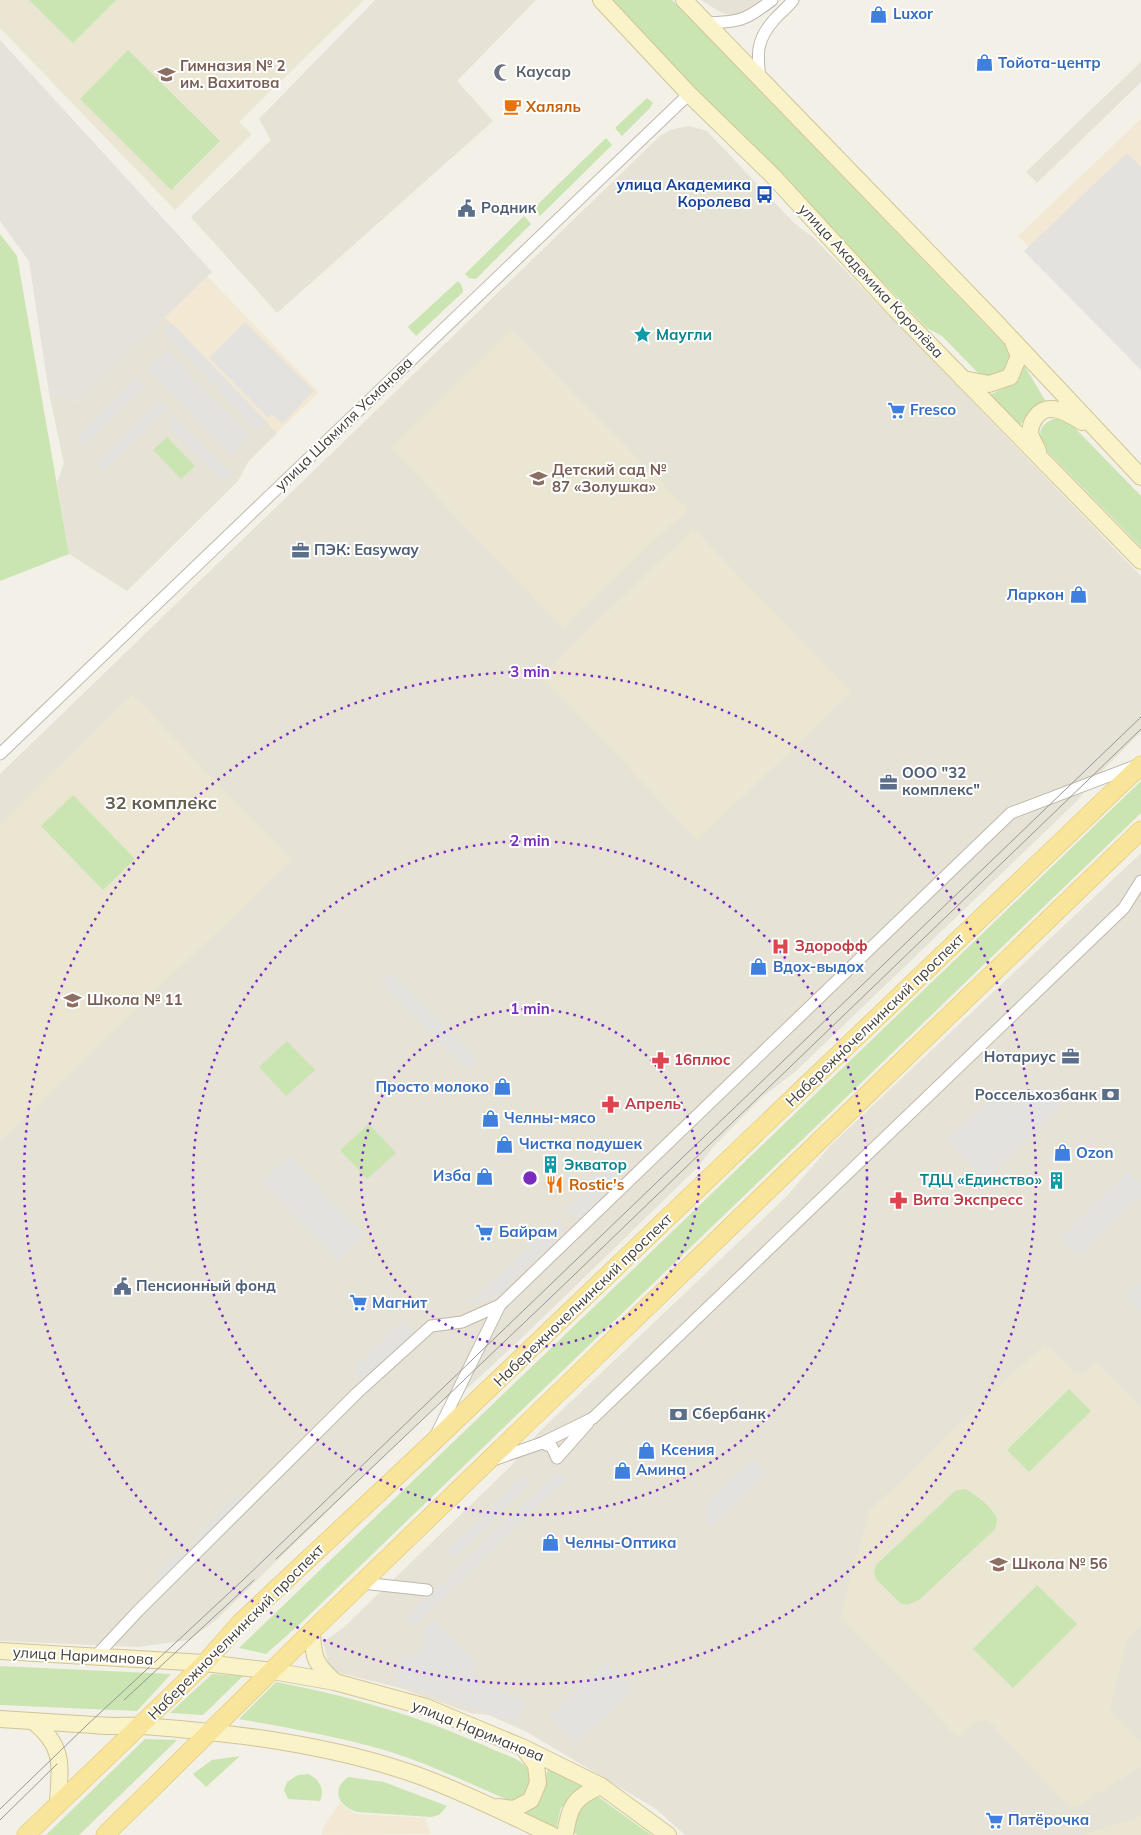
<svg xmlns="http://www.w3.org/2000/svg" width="1141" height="1835" font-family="Mulish,sans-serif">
  <rect width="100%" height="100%" fill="#f3f0e7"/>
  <g fill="#e6e2d6">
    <polygon points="375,0 536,0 457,81 493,121 277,313 191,217 271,140 259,119"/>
    <polygon points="701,0 764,0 744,14 732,15 722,13"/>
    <polygon points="1141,62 1141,82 1037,183 1026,172"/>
    <polygon points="689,126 707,131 794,223 814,238 1141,576 1141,732 1103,770 1076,802 795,1072 761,1098 714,1146 699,1166 527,1333 468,1388 442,1400 215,1621 189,1640 138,1647 0,1641 0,774 660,136 670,130"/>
    <polygon points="165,317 277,433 248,462 238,481 127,591 69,554 57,482 64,464 49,393 77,402"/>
    <polygon points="1141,853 1141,1835 685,1835 656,1809 527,1732 489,1715 470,1713 400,1688 336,1672 330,1669 323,1642 343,1628 510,1467 539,1432 786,1197 831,1145"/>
  </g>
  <g fill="#f3e8d3">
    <polygon points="1141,119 1141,355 1018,236"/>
    <polygon points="207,276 319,392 277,433 165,317"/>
    <polygon points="340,1803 350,1811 357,1814 425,1818 431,1834 322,1835 322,1829"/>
  </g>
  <polygon fill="#e5e2dc" points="0,40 212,272 77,402 49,393 29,261 0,221"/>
  <g fill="#ebe6d2">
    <polygon points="0,0 364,0 239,122 252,134 175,210 0,28"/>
    <polygon points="511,330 688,509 563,628 390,448"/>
    <polygon points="693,528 851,692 698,840 541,677"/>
    <polygon points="132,695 292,859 0,1142 0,824"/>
    <polygon points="1045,1344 1075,1373 1084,1373 1093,1364 1100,1365 1141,1408 1141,1626 1128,1638 1110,1710 1141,1742 1141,1767 1076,1807 1068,1806 987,1719 975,1723 958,1738 840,1617 869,1511 944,1438"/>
    <polygon points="1141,1816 1141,1835 1082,1835"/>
  </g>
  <g fill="#cae5b2">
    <polygon points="29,0 116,0 73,43"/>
    <polygon points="610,0 672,0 1009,349 1012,356 1006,370 988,377 980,375 942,336 927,328"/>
    <polygon points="128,50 220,141 171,190 80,99"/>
    <polygon points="647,98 653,103 650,108 622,136 615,128"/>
    <polygon points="606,138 612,145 540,216 533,209"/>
    <polygon points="524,216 531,224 476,279 469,278 465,274"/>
    <polygon points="0,234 17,256 69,554 0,581"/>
    <polygon points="458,281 462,286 463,292 416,336 408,327"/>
    <polygon points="1024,365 1046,402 1031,410 1020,425 990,395 1014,383"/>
    <path d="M 1053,419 L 1061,419 L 1068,421 L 1141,496 L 1141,547 L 1044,448 C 1038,434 1038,426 1053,419 Z"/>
    <polygon points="167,437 195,466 181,479 153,450"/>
    <polygon points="1141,781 1141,813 302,1622 266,1654 239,1648"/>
    <polygon points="73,795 135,859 103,890 41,826"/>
    <polygon points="287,1041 315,1070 286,1096 259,1067"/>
    <polygon points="369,1124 396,1153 367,1179 340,1150"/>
    <polygon points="1069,1389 1091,1411 1029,1472 1007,1450"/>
    <path d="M 965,1489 C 973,1492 995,1510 997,1519 C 997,1523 996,1527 994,1530 L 919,1600 L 907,1605 L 900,1603 L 876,1579 L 874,1572 L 876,1565 L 955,1491 Z"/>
    <polygon points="1037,1585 1077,1624 1013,1688 973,1649"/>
    <polygon points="0,1666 171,1674 137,1711 0,1705"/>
    <polygon points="212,1674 243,1676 203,1715 170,1713"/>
    <path d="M 276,1682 C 351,1696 425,1718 494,1750 C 505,1755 524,1759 529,1772 C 532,1782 526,1792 519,1799 L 508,1800 C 469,1783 431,1765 391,1752 C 342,1737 290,1728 239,1719 Z"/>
    <polygon points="145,1739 177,1740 79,1835 46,1835"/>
    <polygon points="240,1756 206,1787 193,1774 212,1760"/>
    <polygon points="548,1769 583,1787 561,1808 556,1828 522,1811 541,1792"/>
    <path d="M 308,1774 C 320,1779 325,1790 320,1801 L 288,1799 L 284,1790 L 287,1782 L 298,1775 Z"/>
    <path d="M 348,1777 L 384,1782 L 447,1806 L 439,1815 L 431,1817 L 357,1812 C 339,1806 330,1791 348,1777 Z"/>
    <path d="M 597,1796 L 651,1835 L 578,1835 L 574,1833 C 574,1812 580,1806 597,1796 Z"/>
  </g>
  <g fill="#e4e2df">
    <polygon points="1127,153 1141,167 1141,370 1024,251"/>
    <polygon points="245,322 314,391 282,424 272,414 268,418 209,358"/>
    <polygon points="172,323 267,422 258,431 163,332"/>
    <polygon points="166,350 250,437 231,455 147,369"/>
    <polygon points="138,377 146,386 84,446 76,438"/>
    <polygon points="159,401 167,409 104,469 97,462"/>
    <polygon points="175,416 233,475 224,483 167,424"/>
    <polygon points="390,971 477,1060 467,1069 380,981"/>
    <polygon points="1039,1084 1061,1108 985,1180 947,1139 998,1091 1014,1108"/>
    <polygon points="289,1156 364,1235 337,1260 262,1182"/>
    <polygon points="609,1170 619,1181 577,1220 567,1209"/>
    <polygon points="1128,1172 1141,1184 1141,1196 1079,1257 1060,1238"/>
    <polygon points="556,1220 566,1230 500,1294 471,1305 468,1303"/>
    <polygon points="1141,1282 1141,1312 1126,1296"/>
    <polygon points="403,1320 415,1333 365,1381 353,1368"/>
    <polygon points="753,1459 767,1473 711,1528 706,1523 706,1504"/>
    <polygon points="557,1472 565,1480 414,1626 406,1618"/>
    <polygon points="523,1475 531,1483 455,1557 447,1550"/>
    <polygon points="238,1493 245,1500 202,1544 195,1537"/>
    <polygon points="179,1552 186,1558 156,1587 157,1574"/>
    <polygon points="434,1620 477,1663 473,1670 474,1674 479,1682 526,1701 518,1723 394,1682 400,1658 419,1651 425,1644 425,1638 421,1632"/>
    <polygon points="606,1662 633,1690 576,1744 549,1716"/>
  </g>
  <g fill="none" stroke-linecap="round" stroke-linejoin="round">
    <defs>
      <g id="street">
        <path d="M 706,23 C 739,22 745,21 772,0"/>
        <path d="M 760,79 C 757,54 756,40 774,20 C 780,13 788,7 793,0"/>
        <polyline points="0,754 689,94"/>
        <polyline points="436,1435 500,1305 1011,813 1135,766"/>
        <polyline points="542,1443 552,1447 557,1458 588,1423"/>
        <polyline points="493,1460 542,1443 593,1418 1124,908 1141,881"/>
        <polyline points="362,1583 427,1590"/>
        <polyline points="96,1656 138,1611 357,1393 431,1326 462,1322 500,1305"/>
      </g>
      <g id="secondary">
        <polyline points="601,0 689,94 773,176 896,310 1141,561"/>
        <polyline points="684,0 990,316 1141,477"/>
        <polyline points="963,379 989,384 1010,377 1019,356 1013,342"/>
        <path d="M 1038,451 C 1036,446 1031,438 1030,433 C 1030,428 1032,422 1035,418 C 1047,400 1068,413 1082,422"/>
        <path d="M 312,1631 C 313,1658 315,1664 335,1682"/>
        <polyline points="0,1651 205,1663 273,1671 335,1682 426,1707 524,1748 601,1786 668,1835"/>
        <path d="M 0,1719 C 32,1721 63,1723 94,1725 C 111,1727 127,1725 143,1726 C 235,1733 327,1744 414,1774 C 462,1791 507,1814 552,1835"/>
        <path d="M 33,1721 C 65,1747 60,1765 58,1803"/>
        <polyline points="498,1807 514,1809 531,1800 538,1783 536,1765 525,1750"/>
        <path d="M 565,1835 C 569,1807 574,1797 601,1786"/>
      </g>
      <g id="primary">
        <polyline points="26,1835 205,1663 240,1623 430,1445 1141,765"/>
        <polyline points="105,1835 312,1631 1141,830"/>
      </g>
    </defs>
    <use href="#street" stroke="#beb8aa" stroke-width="13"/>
    <use href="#secondary" stroke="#d0c599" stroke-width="18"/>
    <use href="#primary" stroke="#ddc36b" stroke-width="19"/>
    <use href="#street" stroke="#fff" stroke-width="11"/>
    <use href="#secondary" stroke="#fbf3c8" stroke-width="16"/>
    <use href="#primary" stroke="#f8e59a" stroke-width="18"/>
    <g stroke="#969696" stroke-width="1">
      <polyline points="276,1559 547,1301 1141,729"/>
      <polyline points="124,1700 254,1580"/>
      <polyline points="0,1809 87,1725 243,1580 1141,717"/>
      <polyline points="0,1820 57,1764"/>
    </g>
  </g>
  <g fill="none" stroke="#7b2cbf" stroke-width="2.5" stroke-dasharray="2.5 5">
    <circle cx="530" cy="1178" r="169"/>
    <circle cx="530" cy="1178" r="337"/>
    <circle cx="530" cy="1178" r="506"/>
  </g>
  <defs>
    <symbol id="shop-bare" viewBox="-9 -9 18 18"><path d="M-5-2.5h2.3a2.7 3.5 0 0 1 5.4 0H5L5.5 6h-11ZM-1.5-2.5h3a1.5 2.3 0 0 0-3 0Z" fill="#3f7fe0" stroke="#fff" stroke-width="2.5" paint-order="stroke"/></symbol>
    <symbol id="mosque-bare" viewBox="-9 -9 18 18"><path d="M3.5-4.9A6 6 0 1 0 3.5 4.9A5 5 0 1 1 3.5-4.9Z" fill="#6b7280" stroke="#fff" stroke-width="2.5" paint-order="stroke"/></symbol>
    <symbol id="school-bare" viewBox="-9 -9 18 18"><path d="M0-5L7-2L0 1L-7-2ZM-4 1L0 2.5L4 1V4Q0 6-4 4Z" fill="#8d6e63" stroke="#fff" stroke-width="2.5" paint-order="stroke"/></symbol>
    <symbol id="cafe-bare" viewBox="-9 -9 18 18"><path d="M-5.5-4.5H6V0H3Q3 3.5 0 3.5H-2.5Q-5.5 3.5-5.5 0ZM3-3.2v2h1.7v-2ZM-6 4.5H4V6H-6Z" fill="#e8710a" stroke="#fff" stroke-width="2.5" paint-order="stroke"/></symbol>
    <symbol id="bus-bare" viewBox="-9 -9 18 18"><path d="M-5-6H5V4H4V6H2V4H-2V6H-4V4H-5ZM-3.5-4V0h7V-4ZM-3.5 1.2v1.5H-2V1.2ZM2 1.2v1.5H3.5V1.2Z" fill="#1a4fb4" stroke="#fff" stroke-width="2.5" paint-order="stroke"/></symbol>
    <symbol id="civic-bare" viewBox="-9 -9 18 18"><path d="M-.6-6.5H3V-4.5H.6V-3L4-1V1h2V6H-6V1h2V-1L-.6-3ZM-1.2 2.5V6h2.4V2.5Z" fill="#5c6f8a" stroke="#fff" stroke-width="2.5" paint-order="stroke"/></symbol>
    <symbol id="sight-bare" viewBox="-9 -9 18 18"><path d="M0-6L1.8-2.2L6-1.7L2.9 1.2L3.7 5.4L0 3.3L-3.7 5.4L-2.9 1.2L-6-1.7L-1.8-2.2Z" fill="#0f9aa8" stroke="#fff" stroke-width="2.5" paint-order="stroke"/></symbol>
    <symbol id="supermarket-bare" viewBox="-9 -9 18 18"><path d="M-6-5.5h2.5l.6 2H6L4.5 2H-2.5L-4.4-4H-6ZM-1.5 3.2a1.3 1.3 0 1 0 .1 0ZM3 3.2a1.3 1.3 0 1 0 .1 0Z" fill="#3f7fe0" stroke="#fff" stroke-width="2.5" paint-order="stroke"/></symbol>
    <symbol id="office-bare" viewBox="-9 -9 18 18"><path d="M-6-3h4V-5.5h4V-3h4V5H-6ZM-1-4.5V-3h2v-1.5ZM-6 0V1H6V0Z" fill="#5c6f8a" stroke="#fff" stroke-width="2.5" paint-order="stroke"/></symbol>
    <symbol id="hospital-bare" viewBox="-9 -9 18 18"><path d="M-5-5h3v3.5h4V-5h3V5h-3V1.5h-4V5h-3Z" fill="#e0444e" stroke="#fff" stroke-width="2.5" paint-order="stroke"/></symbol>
    <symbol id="pharmacy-bare" viewBox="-9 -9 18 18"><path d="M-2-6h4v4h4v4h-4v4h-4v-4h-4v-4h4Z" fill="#e0444e" stroke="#fff" stroke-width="2.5" paint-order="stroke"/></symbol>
    <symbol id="bank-bare" viewBox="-9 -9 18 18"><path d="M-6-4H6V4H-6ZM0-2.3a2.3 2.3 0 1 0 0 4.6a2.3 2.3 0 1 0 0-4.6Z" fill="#5c6f8a" stroke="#fff" stroke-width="2.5" paint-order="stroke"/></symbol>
    <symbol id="building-bare" viewBox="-9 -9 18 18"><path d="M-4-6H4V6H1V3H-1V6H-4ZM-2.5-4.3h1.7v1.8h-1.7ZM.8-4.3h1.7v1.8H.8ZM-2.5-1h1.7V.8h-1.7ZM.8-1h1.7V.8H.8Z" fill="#0f9aa8" stroke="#fff" stroke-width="2.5" paint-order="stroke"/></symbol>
    <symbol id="restaurant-bare" viewBox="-9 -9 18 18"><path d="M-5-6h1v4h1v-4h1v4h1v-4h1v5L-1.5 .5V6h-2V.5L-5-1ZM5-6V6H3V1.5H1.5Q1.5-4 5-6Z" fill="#e8710a" stroke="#fff" stroke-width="2.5" paint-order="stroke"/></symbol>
  </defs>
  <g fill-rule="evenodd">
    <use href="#shop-bare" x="866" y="2" width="25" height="25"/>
    <use href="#shop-bare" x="972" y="50" width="25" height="25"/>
    <use href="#mosque-bare" x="490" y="60" width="25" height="25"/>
    <use href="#school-bare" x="154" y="62" width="25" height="25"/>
    <use href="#cafe-bare" x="500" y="94" width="25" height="25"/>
    <use href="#bus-bare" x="752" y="182" width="25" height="25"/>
    <use href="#civic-bare" x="454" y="196" width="25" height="25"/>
    <use href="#sight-bare" x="630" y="322" width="25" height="25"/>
    <use href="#supermarket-bare" x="884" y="398" width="25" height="25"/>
    <use href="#school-bare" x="526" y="466" width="25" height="25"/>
    <use href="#office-bare" x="288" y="538" width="25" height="25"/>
    <use href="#shop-bare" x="1066" y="582" width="25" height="25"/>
    <use href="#office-bare" x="876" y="770" width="25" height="25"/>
    <use href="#hospital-bare" x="768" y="934" width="25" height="25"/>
    <use href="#shop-bare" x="746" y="954" width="25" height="25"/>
    <use href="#school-bare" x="60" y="988" width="25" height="25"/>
    <use href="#office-bare" x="1058" y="1044" width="25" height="25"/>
    <use href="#pharmacy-bare" x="648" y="1048" width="25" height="25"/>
    <use href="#shop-bare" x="490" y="1074" width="25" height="25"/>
    <use href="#bank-bare" x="1098" y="1082" width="25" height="25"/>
    <use href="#pharmacy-bare" x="598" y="1092" width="25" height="25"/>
    <use href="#shop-bare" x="478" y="1106" width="25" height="25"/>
    <use href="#shop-bare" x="492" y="1132" width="25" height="25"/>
    <use href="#shop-bare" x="1050" y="1140" width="25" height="25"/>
    <use href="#building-bare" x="538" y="1152" width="25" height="25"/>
    <use href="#shop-bare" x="472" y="1164" width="25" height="25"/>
    <use href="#building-bare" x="1044" y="1168" width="25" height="25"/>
    <use href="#restaurant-bare" x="542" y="1172" width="25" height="25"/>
    <use href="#pharmacy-bare" x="886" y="1188" width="25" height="25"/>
    <use href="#supermarket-bare" x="472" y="1220" width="25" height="25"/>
    <use href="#civic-bare" x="110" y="1274" width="25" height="25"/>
    <use href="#supermarket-bare" x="346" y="1290" width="25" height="25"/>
    <use href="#bank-bare" x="666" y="1402" width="25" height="25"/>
    <use href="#shop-bare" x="634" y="1438" width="25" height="25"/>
    <use href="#shop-bare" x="610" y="1458" width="25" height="25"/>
    <use href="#shop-bare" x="538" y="1530" width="25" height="25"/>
    <use href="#school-bare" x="986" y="1552" width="25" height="25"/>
    <use href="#supermarket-bare" x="982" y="1808" width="25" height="25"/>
  </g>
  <g text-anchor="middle" stroke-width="4" stroke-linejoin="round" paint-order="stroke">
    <g font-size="15" font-weight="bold" fill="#366cbe" stroke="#fff" text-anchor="start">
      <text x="893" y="19">Luxor</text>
      <text x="998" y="68">Тойота-центр</text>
      <text x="910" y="415">Fresco</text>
      <text x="1064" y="600" text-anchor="end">Ларкон</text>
      <text x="773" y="972">Вдох-выдох</text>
      <text x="489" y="1092" text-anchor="end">Просто молоко</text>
      <text x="504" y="1123">Челны-мясо</text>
      <text x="519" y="1149">Чистка подушек</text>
      <text x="1076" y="1158">Ozon</text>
      <text x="471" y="1181" text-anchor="end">Изба</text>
      <text x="499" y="1237">Байрам</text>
      <text x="372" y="1308">Магнит</text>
      <text x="661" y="1455">Ксения</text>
      <text x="636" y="1475">Амина</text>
      <text x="565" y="1548">Челны-Оптика</text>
      <text x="1008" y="1825">Пятёрочка</text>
    </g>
    <g font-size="15" font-weight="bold" fill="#785e54" stroke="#fff" text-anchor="start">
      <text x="180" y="71">Гимназия № 2<tspan x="180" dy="17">им. Вахитова</tspan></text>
      <text x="552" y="475">Детский сад №<tspan x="552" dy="17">87 «Золушка»</tspan></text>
      <text x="87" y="1005">Школа № 11</text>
      <text x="1012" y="1569">Школа № 56</text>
    </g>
    <g font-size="15" font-weight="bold" fill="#5b616d" stroke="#fff" text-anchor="start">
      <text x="516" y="77">Каусар</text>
    </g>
    <g font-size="15" font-weight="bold" fill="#c56008" stroke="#fff" text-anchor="start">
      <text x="526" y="112">Халяль</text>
      <text x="569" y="1190">Rostiс's</text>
    </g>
    <g font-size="15" font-weight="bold" fill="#164399" stroke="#fff" text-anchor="end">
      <text x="751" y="190">улица Академика<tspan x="751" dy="17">Королева</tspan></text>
    </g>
    <g font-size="15" font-weight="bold" fill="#4e5e75" stroke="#fff" text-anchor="start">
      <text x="481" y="213">Родник</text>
      <text x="314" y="555">ПЭК: Easyway</text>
      <text x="902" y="778">ООО "32<tspan x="902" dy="17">комплекс"</tspan></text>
      <text x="1056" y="1062" text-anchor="end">Нотариус</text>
      <text x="1097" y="1100" text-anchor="end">Россельхозбанк</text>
      <text x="136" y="1291">Пенсионный фонд</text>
      <text x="692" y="1419">Сбербанк</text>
    </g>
    <g font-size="15" fill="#454136" stroke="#fff">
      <text transform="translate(871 281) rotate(47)" y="5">улица Академика Королёва</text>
      <text transform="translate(344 424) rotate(-44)" y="5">улица Шамиля Усманова</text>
      <text transform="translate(875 1020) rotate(-44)" y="5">Набережночелнинский проспект</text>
      <text transform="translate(583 1300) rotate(-44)" y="5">Набережночелнинский проспект</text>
      <text transform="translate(236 1632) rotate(-45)" y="5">Набережночелнинский проспект</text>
      <text transform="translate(83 1656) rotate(3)" y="5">улица Нариманова</text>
      <text transform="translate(478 1731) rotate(22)" y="5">улица Нариманова</text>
    </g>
    <g font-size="15" font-weight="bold" fill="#0d838f" stroke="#fff" text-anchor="start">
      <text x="656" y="340">Маугли</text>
      <text x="564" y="1170">Экватор</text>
      <text x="1042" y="1185" text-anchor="end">ТДЦ «Единство»</text>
    </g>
    <g font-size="15" font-weight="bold" fill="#be3a42" stroke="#fff" text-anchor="start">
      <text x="795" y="951">Здорофф</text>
      <text x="674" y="1065">16плюс</text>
      <text x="625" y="1109">Апрель</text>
      <text x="913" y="1205">Вита Экспресс</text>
    </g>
    <g font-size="18" font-weight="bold" fill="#675f4e" stroke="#fff">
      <text x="161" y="809">32 комплекс</text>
    </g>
  </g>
  <circle cx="530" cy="1178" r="8" fill="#7b2cbf" stroke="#fff" stroke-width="2.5"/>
  <g font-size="15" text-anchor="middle" font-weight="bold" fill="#7b2cbf" stroke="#fff" stroke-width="4" stroke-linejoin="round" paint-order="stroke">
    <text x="530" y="677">3 min</text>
    <text x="530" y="846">2 min</text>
    <text x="530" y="1014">1 min</text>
  </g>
</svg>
